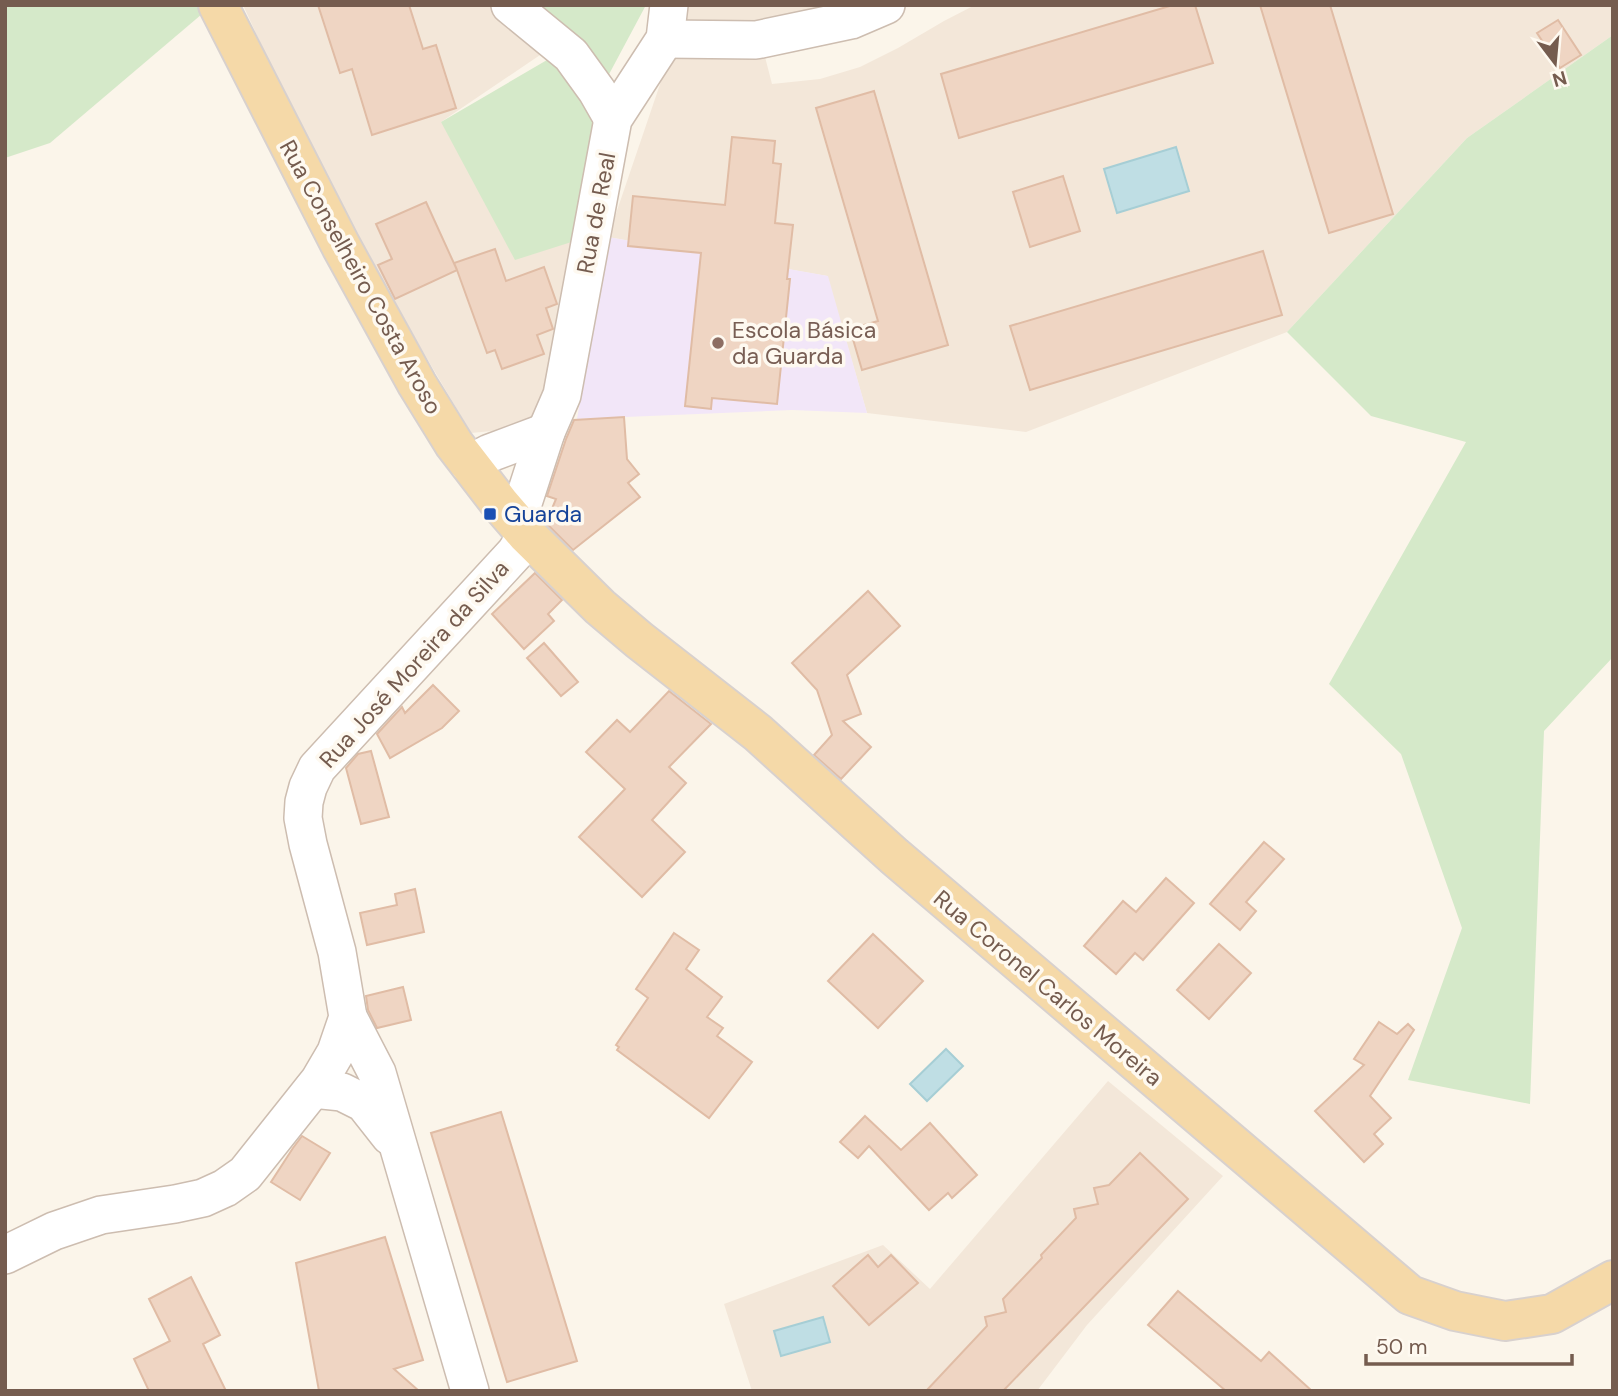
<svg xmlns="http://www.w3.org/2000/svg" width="1618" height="1396" font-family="'DM Sans',sans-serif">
  <rect width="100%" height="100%" fill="#fbf5ea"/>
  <g fill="#f3e7d9">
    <polygon points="243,5 542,5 574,32 441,122 584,238 565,352 534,427 471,433 331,196"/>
    <polygon points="687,5 833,5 756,22 772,84 820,79 860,67 898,48 944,21 975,5 1613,5 1613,35 1467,138 1287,332 1026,432 867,413 827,276 608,237"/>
    <polygon points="1108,1081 1223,1176 1087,1325 1037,1391 752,1391 724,1304 883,1245 930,1289"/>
  </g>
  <polygon fill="#f2e6f8" points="608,237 828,276 867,413 792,410 577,419"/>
  <g fill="#d5e9c9">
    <polygon points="5,5 198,5 202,14 50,143 5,158"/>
    <polygon points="527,5 646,5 607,78 584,238 515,260 441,122 571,46"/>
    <polygon points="1613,35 1613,657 1544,731 1530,1104 1408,1080 1462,928 1401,754 1329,684 1466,442 1371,416 1287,332 1467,138"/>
  </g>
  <g fill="#bfdee4" stroke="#a6ced5" stroke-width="2">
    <polygon points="1176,147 1189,191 1117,213 1104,169"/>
    <polygon points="946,1049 963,1066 927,1101 910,1084"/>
    <polygon points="823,1317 830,1342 781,1356 774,1331"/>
  </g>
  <g fill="#efd5c3" stroke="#e0bca5" stroke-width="2">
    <polygon points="318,5 409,5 423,49 436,45 456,108 372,135 352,69 340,73"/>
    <polygon points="1173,5 1195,5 1213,63 959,138 941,74"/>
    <polygon points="1260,5 1330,5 1393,214 1329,233"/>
    <polygon points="1558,20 1581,55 1560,68 1537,33"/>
    <polygon points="874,91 948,345 862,370 850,329 878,321 816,108"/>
    <polygon points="732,137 775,141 773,163 781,164 775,223 793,225 787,279 790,279 777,404 712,398 711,409 685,406 701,253 628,246 633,196 725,205"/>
    <polygon points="1063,176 1080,231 1030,247 1013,192"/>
    <polygon points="426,202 457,270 454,263 495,249 506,281 544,267 557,304 546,308 553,329 537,335 544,354 502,369 495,350 487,353 457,270 395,299 378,265 392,259 376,224"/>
    <polygon points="1263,251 1282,315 1030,390 1010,326"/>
    <polygon points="624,417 627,459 639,474 628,483 640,497 573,550 546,523 556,499 547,496 566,439 574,420"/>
    <polygon points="535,573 562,600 548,614 554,621 524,649 492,614"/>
    <polygon points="868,591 900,626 847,675 861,714 843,721 871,747 841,779 814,755 832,735 817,690 792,663"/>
    <polygon points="544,643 578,682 561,696 527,658"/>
    <polygon points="433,685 459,711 442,728 390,758 377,734 402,707 405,713"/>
    <polygon points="669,691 711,724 669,767 686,783 652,820 685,852 642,897 579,837 625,789 586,752 617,720 630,732"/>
    <polygon points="371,751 389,817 361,824 346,768 358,754"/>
    <polygon points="1264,842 1284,859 1246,902 1256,911 1240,930 1210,904"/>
    <polygon points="1166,878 1194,903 1143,960 1135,953 1116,974 1084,946 1123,901 1136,912"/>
    <polygon points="415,889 424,932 367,945 360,913 397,905 395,894"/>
    <polygon points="674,933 699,950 686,969 722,997 707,1017 723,1028 717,1036 752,1062 709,1118 617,1050 619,1047 616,1045 648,998 636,989"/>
    <polygon points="873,934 923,981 878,1028 828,981"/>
    <polygon points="1219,944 1251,973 1209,1019 1177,990"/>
    <polygon points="403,987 411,1020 377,1028 368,1010 366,996"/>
    <polygon points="1379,1022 1397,1034 1408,1024 1414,1030 1370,1096 1391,1118 1374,1134 1383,1144 1364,1162 1315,1111 1364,1065 1354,1059"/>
    <polygon points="501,1112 577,1361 507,1382 431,1133"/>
    <polygon points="865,1116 901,1150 930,1123 977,1175 952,1198 948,1193 929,1210 869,1146 858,1158 840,1142"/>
    <polygon points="302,1136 330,1153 300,1200 271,1182 293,1148"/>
    <polygon points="1140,1153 1188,1199 1003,1391 926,1391 987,1326 985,1317 1006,1312 1003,1299 1042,1258 1041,1255 1076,1218 1074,1209 1098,1204 1094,1188 1109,1185"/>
    <polygon points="385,1237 423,1360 394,1369 419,1391 319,1391 296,1263"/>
    <polygon points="868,1255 878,1267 891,1255 918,1283 869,1325 833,1286"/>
    <polygon points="191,1277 220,1335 203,1344 226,1391 149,1391 134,1359 170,1341 149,1299"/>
    <polygon points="1178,1291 1261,1361 1269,1352 1312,1391 1226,1391 1148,1325"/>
  </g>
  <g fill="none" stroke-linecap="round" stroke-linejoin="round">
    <defs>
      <g id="minor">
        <polyline points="510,5 571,55 597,91 613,119"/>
        <polyline points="665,39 756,40 851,20 886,5"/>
        <polyline points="469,464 490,453 546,432"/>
        <polyline points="513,519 523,503 546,432 562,395 613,119 665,39 669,5"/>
        <polyline points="348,1017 377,1073 470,1391"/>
        <polyline points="313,1089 342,1092 364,1103 390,1136"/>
        <polyline points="5,1255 54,1231 101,1215 175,1204 203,1198 225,1188 245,1174 319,1081 336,1052 348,1017 337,952 308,844 303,818 304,802 308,787 317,768 515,553 527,535"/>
      </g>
      <polyline id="major" points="218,5 341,246 417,384 454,444 501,505 527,535 600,607 639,640 758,733 894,856 1410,1295 1455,1311 1505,1321 1552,1314 1613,1280"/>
    </defs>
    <use href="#minor" stroke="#cdbdb0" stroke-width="40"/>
    <use href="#major" stroke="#d8d1ce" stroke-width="42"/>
    <use href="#minor" stroke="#fff" stroke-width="37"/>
    <use href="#major" stroke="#f5d9a8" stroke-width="38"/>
  </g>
  <circle fill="#8d6e63" stroke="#fef9f0" stroke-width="2.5" cx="718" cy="343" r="7"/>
  <rect fill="#1a4fb4" stroke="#fef9f0" stroke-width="2.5" x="483" y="507" width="14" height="14" rx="3.5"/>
  <g text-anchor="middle" stroke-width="7" stroke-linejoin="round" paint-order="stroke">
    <g font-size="23" fill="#755c4f" stroke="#fef9f0">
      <text transform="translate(596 213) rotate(-79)" y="8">Rua de Real</text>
      <text transform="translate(361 277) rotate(61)" y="8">Rua Conselheiro Costa Aroso</text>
      <text transform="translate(414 664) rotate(-48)" y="8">Rua José Moreira da Silva</text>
      <text transform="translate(1048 988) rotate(40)" y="8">Rua Coronel Carlos Moreira</text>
    </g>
    <g font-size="23" fill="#785e54" stroke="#fef9f0" text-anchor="start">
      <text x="732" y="338">Escola Básica<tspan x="732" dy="26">da Guarda</tspan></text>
    </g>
    <g font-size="23" fill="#164399" stroke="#fef9f0" text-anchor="start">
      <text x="504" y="522">Guarda</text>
    </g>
  </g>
  <rect width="1618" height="1396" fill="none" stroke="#755c4f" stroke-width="14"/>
  <g transform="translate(1555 63) rotate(164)" stroke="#fef9f0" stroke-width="5" paint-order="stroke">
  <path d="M0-5L12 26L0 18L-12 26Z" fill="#755c4f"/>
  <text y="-10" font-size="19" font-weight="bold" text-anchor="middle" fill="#755c4f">N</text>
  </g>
  <path d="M1366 1354v10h206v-10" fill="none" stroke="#755c4f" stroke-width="3.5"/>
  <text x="1376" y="1354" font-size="21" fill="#755c4f" stroke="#fef9f0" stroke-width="5" paint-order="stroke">50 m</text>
</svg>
